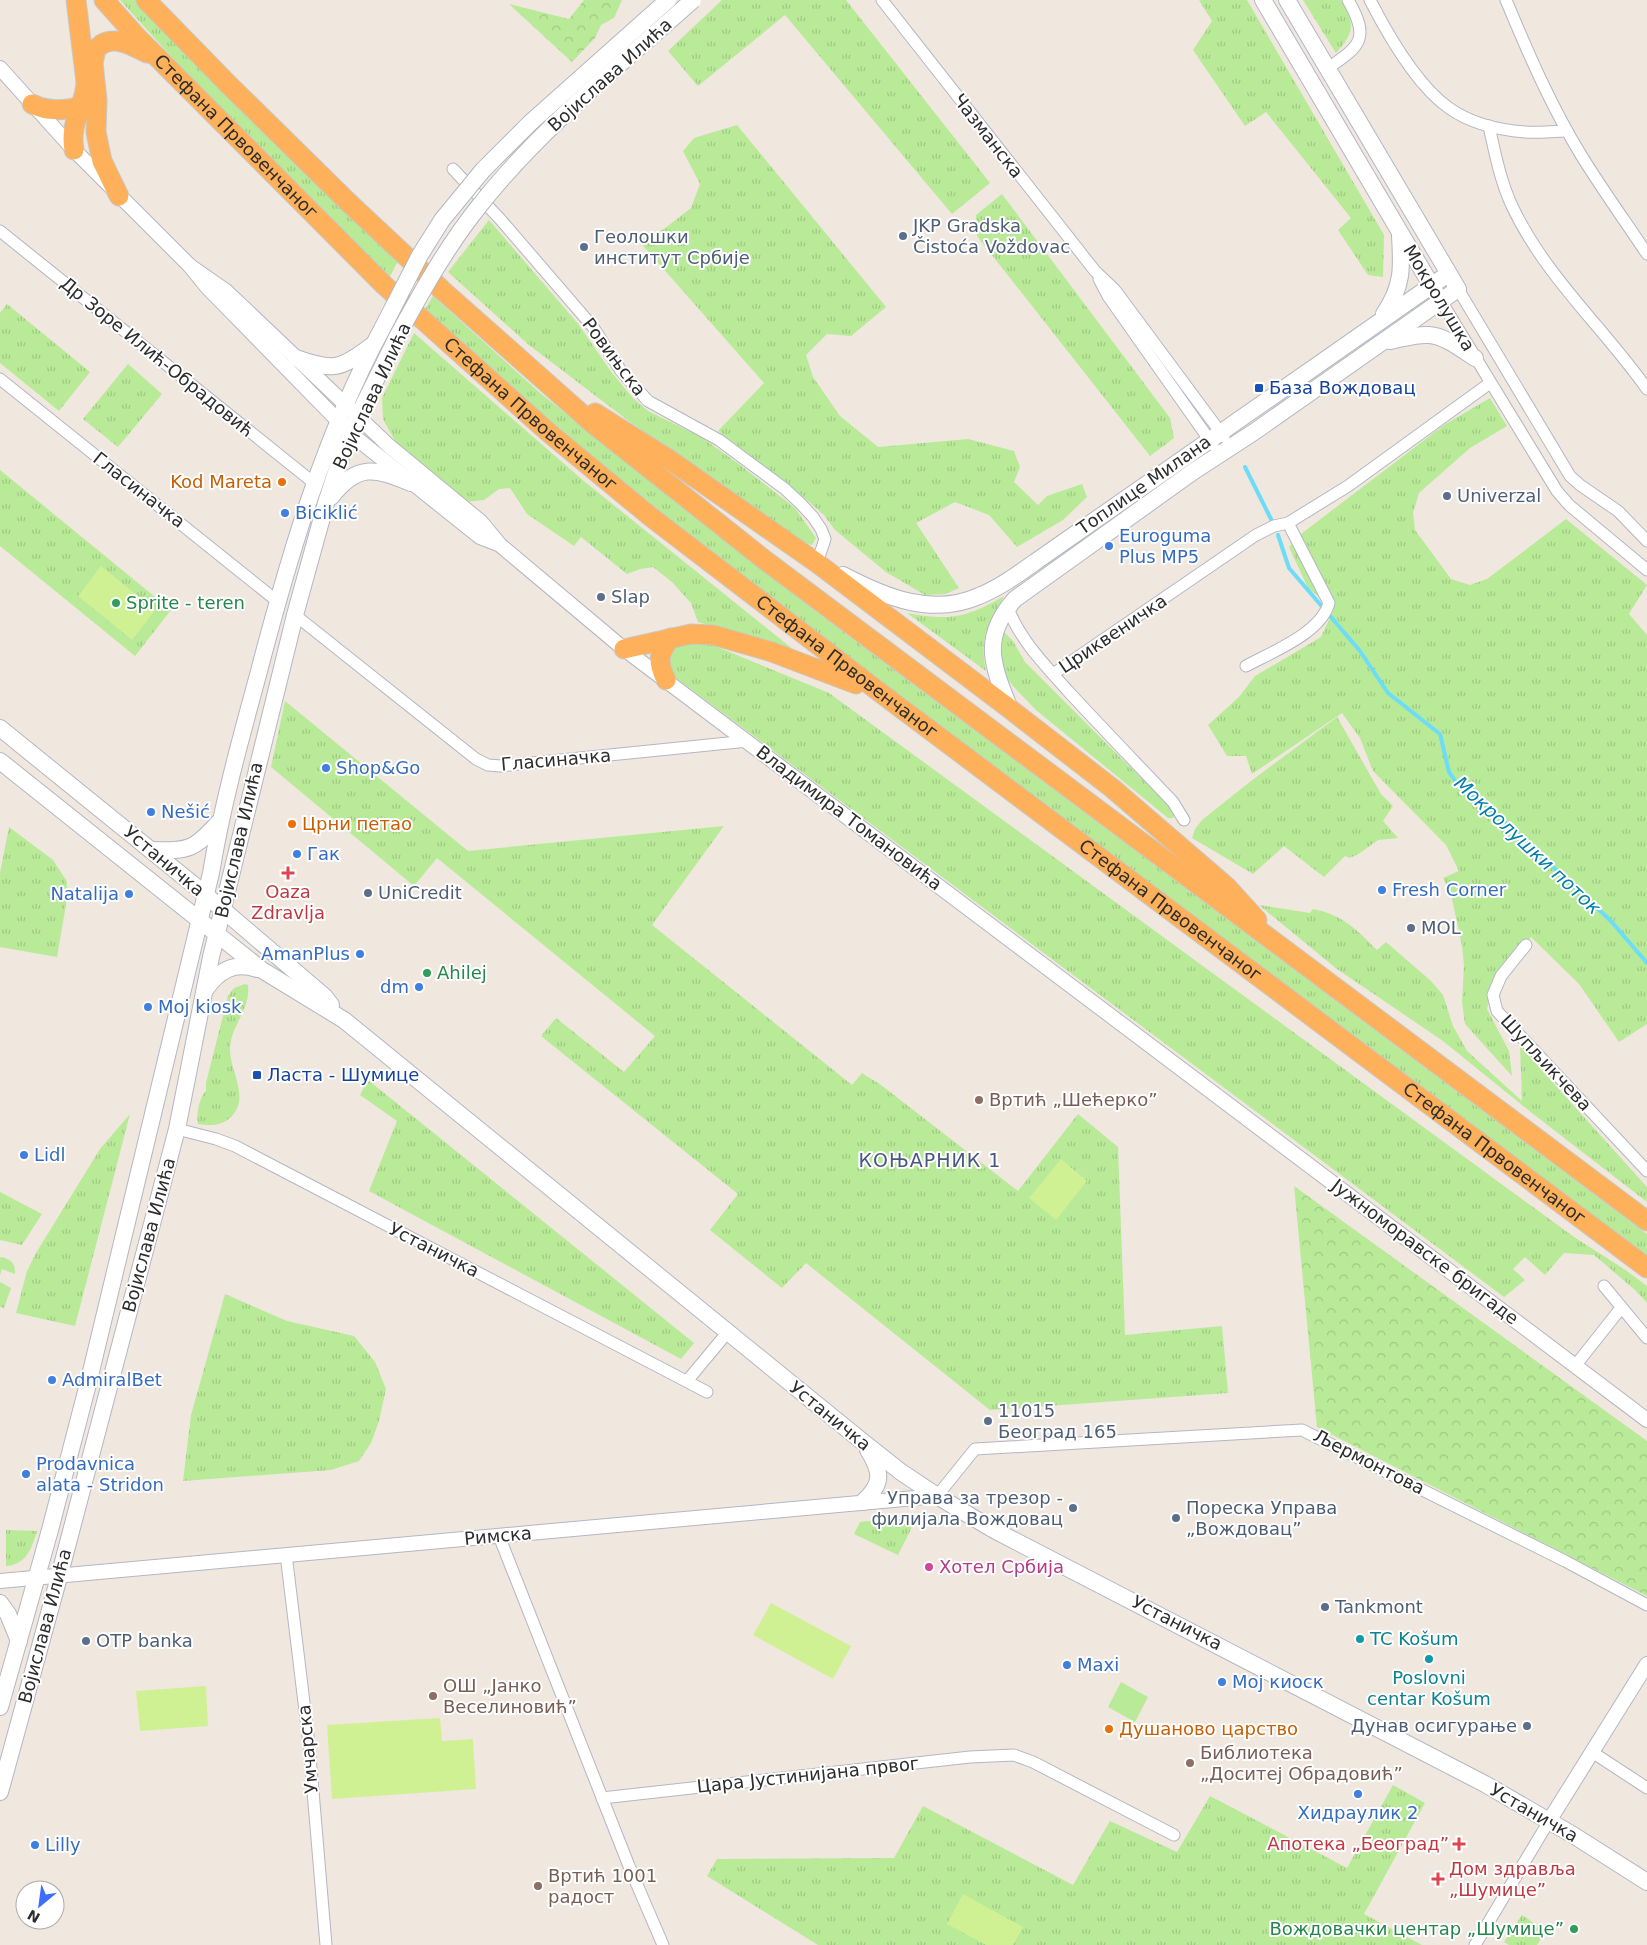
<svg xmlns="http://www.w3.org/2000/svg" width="1647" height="1945" font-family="'DejaVu Sans',sans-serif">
  <defs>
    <pattern id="grass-tufts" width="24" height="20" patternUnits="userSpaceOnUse" patternTransform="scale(1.25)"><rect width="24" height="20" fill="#b9ea98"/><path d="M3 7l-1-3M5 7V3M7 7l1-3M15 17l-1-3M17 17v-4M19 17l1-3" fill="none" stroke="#9fc983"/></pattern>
    <pattern id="forest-crowns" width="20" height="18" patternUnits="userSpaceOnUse" patternTransform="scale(1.25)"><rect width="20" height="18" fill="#b9ea98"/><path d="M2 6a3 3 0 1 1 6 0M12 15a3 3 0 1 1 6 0" fill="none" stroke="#9fc983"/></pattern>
  </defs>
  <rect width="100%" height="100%" fill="#f0e7df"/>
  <g fill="url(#grass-tufts)">
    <polygon points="120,0 138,0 398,261 388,280 197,85"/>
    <polygon points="722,0 846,0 990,183 952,214 785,15 698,86 668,51"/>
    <polygon points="1199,0 1247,0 1384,235 1383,277 1368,275 1338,230 1351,218 1266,112 1245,126 1193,50 1212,21"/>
    <path d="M 1303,0 L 1341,0 C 1355,24 1355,32 1336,53 Z"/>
    <polygon points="737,125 886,307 851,336 827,334 806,355 813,377 840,416 878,447 968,439 1014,451 1020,467 1014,482 1038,505 1047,496 1082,484 1087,497 1063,520 1017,547 989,515 955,502 916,523 959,588 945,594 925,595 886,572 835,530 824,515 800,494 718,431 764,383 638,240 664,229 691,208 700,184 683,151 694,138"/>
    <polygon points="1002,194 1170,418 1174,438 1150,456 977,236 976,215"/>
    <polygon points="489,220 579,325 612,373 633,398 648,411 701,437 739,464 795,508 816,538 812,545 807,544 630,422 529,345 448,272"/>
    <polygon points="433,296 539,392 684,509 810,607 1647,1234 1647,1257 925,717 668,520 514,391 424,311"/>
    <polygon points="7,304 90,372 59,411 0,363 0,313"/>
    <polygon points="414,333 585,482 794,650 698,622 691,603 672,582 653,567 640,569 627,574 581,537 574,546 527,514 510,488 499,489 484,500 464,502 395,441 383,419 382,398"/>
    <polygon points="128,364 162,394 118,447 83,419"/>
    <path d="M 1490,398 L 1507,426 L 1470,448 L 1419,493 L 1413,513 L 1415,530 L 1451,579 L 1470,585 L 1487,579 L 1566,519 L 1647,585 L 1629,614 L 1647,635 L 1647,1024 L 1619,1042 L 1579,984 L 1531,937 C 1509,963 1494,974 1487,1009 L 1509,1051 L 1512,1076 L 1465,1024 L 1462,1002 L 1464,965 L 1462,946 L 1451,894 L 1443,878 L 1459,871 L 1446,845 L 1373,771 L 1360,738 L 1342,713 L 1252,774 L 1246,756 L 1227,756 L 1208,725 L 1239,697 L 1255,676 L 1321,637 L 1334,609 L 1308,588 L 1289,547 L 1301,534 L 1444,425 Z"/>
    <polygon points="0,470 171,610 135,656 0,546"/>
    <path d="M 1004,596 C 989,629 979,633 986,671 L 907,613 C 951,621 966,618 1004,596 Z"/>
    <polygon points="1003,631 1013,641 1025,662 1175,812 1173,818 1168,818 1036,710 1013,686 1004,675 998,643"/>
    <polygon points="698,639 829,693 1574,1237 1624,1269 1647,1286 1647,1303 1635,1290 1594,1255 1564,1253 1545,1275 1525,1257 1513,1269 1525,1280 1504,1297 668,672 665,659 676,643"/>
    <polygon points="285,701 468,851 724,826 652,925 852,1085 862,1073 881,1085 1018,1191 1078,1114 1118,1147 1125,1335 1222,1326 1228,1393 990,1410 806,1263 782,1288 710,1230 738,1194 541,1036 556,1018 624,1072 655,1036 437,858 414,886 271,767"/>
    <polygon points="1337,717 1381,794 1393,806 1383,821 1398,838 1378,840 1360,853 1350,858 1345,856 1324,877 1284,846 1253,874 1192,838 1195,829 1202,820 1251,781"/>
    <polygon points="9,827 53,860 66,880 68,893 57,957 0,947 0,873"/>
    <path d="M 1259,905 L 1310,913 L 1313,909 C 1343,915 1356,929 1377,950 L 1386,942 L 1431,981 L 1443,995 L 1453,1026 L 1467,1051 L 1522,1101 L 1520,1046 L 1647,1187 L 1647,1202 L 1532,1113 L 1443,1041 L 1337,969 Z"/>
    <path d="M 245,984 L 248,985 C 251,1009 231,1025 230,1048 C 229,1070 251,1098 231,1117 C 222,1126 209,1126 198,1124 C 196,1115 199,1098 206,1091 L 206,1083 L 228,996 L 234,988 Z"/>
    <polygon points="368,1080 694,1343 681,1359 369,1191 397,1121 360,1095"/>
    <polygon points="130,1114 75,1326 16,1313 27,1271 36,1253 100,1149"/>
    <polygon points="0,1192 42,1214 22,1245 0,1240"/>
    <path d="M 0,1257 C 12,1260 15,1262 15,1274 L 2,1269 L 0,1275 Z"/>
    <polygon points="0,1282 11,1288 4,1308 0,1307"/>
    <polygon points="225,1294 287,1321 354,1336 375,1362 386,1389 379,1421 371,1443 359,1461 331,1470 183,1481 191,1415"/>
    <polygon points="888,1519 916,1519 898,1555 854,1534 860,1522"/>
    <path d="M 6,1530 L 37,1531 C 32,1548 26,1565 6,1566 Z"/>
    <polygon points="1393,1785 1425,1803 1364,1914 1422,1945 818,1945 707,1876 717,1859 894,1858 923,1806 1073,1885 1110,1821 1177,1852 1210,1796 1347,1868"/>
    <polygon points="1522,1915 1546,1931 1537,1945 1509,1945 1504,1942"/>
  </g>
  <g fill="url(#forest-crowns)">
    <polygon points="584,0 622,0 614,18 601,25 595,38 572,62 509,4 569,19"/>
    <polygon points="1294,1186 1647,1441 1647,1596 1317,1427"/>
  </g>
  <polygon fill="#b9ea98" points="1121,1682 1148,1697 1135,1722 1108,1707"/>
  <g fill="#d0f193">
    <polygon points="101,566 155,610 132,640 78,596"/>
    <polygon points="1061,1159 1087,1181 1056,1220 1029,1198"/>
    <polygon points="771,1603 851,1646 833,1679 753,1635"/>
    <polygon points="206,1686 208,1726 140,1731 136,1691"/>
    <polygon points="440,1718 442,1741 473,1739 476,1789 332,1799 327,1725"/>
    <polygon points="963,1894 1023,1927 1013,1945 986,1945 947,1924"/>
  </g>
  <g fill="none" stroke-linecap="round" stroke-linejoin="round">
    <g stroke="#6cdcf8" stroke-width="4">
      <polyline points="1245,467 1273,523"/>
      <polyline points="1278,535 1289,568 1360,651 1388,693 1440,734 1449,772 1461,789 1484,803 1610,920 1647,963"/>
    </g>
    <defs>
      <g id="minor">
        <polyline points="882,0 1095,271 1115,290 1224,437"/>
        <path d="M 1370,0 C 1388,35 1416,85 1449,108 C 1470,123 1499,130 1525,132 C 1539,133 1553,131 1567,131"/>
        <path d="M 1506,0 C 1528,53 1551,106 1581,155 C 1602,189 1625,221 1647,254"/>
        <path d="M 1328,68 C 1361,46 1370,38 1348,0"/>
        <path d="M 1489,126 C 1495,153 1500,180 1512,206 C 1545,276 1603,327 1647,389"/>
        <polyline points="453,169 500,219 593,327 621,371 648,401 719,440 785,489 801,504 813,517 821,529 825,539 817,563"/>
        <polyline points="0,231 314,483"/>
        <polyline points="1099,279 1108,296 1213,445"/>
        <polyline points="1458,289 1570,476 1580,485 1618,511 1647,541"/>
        <polyline points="1441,301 1557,491 1569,505 1647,570"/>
        <polyline points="0,379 277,601"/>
        <path d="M 1008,608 C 1020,640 1045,665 1068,691 C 1103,729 1138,765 1173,802 L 1184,820"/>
        <polyline points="295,615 476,759 488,765 501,766 748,741"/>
        <path d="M 1246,666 C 1272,652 1321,633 1329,603 L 1288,523 L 1348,486 L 1490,383"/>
        <polyline points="1053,674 1256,535 1274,526 1288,523"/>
        <polyline points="1526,945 1501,976 1493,995 1497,1011 1647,1171"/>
        <polyline points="177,1129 216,1139 235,1146 707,1392"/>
        <polyline points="1604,1286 1647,1338"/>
        <polyline points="1575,1366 1621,1308"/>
        <polyline points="687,1381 727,1333"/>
        <polyline points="937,1496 975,1449 1302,1430 1565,1561 1647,1605"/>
        <polyline points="499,1536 629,1866 663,1945"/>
        <polyline points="286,1554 309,1744 326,1945"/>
        <polyline points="1592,1752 1647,1788"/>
        <polyline points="602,1798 970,1757 1014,1755 1033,1762 1174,1835"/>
        <polyline points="1475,1945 1549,1821"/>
      </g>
      <g id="tertiary">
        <polyline points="0,68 74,150 190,266 207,287 351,434 480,537 498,544"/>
        <polyline points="190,266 226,291 389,446 481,522 500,545 624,649 1647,1420"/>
        <polyline points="0,1581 937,1496"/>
        <polyline points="1549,1821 1647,1664"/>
      </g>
      <g id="secondary">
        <polyline points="1263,0 1437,295"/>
        <path d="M 1384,314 C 1403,286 1402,268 1400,236"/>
        <path d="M 1390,341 C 1402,339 1415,334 1429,335 C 1445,336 1461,349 1475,358"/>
        <path d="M 296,358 C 332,371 340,370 371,346"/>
        <path d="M 331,497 C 358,463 374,468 411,483"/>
        <path d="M 843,575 C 885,597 932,617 979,596 C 1004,586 1026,568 1048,553 L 1448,274"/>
        <path d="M 1010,709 C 993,667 980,638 1015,599 L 1194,471 L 1254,432 L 1458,289 L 1287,0"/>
        <polyline points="0,728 195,886 324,996 331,1005"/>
        <polyline points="0,761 262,970 344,1020 863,1442 901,1472 937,1496 994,1530 1485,1784 1573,1835 1647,1882"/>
        <path d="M 152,850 C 189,851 194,850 219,822"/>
        <path d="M 205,990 C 218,971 234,961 257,969"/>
        <path d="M 863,1502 C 883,1484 882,1472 868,1450"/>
        <polyline points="0,1603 8,1614 19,1641"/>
        <path d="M 0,1707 L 50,1530 L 88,1384 L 211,873 C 222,806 240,741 258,675 C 289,556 324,436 383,327"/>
        <polyline points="0,1792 59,1577 177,1129 211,957 295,615 326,503 341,457 358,416 397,337"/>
      </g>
      <g id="trunk">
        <path id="s1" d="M 104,0 L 137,37 L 384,285 L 548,432 L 651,517 L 882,694 L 1647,1268"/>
        <polyline points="146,0 227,83 348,202 442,290 592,423 766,561 1647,1221"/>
        <path d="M 32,104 C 48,112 64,111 81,106"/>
        <path d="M 74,150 C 69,121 85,108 86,82 L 76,0"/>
        <path d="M 119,196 L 102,161 L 96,132 L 97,100 L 93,63 L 96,49 L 102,44 C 117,36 133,46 147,53"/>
        <polyline points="595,413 670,460 817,563 1010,709 1112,788 1141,813 1227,887 1257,920"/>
        <polyline points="624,649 691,634 713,635 772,652 856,684"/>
        <path d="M 666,680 C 657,661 658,655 670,638"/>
      </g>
    </defs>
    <use href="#minor" stroke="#b3b7c2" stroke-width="13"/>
    <use href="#tertiary" stroke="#b3b7c2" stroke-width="16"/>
    <use href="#secondary" stroke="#b3b7c2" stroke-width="18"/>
    <use href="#trunk" stroke="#c8c8c8" stroke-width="21"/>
    <use href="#minor" stroke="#fff" stroke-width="11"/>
    <use href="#tertiary" stroke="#fff" stroke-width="14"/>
    <use href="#secondary" stroke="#fff" stroke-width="16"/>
    <use href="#trunk" stroke="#feb15a" stroke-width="19"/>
    <defs>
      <g id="secondary-bridge">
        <polyline points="383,327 420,255 442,220 483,170 530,123 668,0"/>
        <path d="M 397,337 C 422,291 447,246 480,205 C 541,128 620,65 693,0"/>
      </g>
    </defs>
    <use href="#secondary-bridge" stroke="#b3b7c2" stroke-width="18" stroke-linecap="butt"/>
    <use href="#secondary-bridge" stroke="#fff" stroke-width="16"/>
  </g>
  <g fill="#5c6f8a" stroke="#fff" stroke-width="2">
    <circle cx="903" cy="236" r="5"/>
    <circle cx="584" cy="247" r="5"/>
    <circle cx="1447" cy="496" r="5"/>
    <circle cx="601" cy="597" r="5"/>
    <circle cx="368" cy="893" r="5"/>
    <circle cx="1411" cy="928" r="5"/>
    <circle cx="988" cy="1421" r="5"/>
    <circle cx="1073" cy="1508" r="5"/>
    <circle cx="1176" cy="1518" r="5"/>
    <circle cx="1325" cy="1607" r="5"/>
    <circle cx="86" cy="1641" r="5"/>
    <circle cx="1527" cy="1726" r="5"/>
  </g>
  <g fill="#1a4fb4" stroke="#fff" stroke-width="2">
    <rect x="1254" y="383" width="10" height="10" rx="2.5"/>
    <rect x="252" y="1070" width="10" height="10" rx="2.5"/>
  </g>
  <g fill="#e8710a" stroke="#fff" stroke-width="2">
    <circle cx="282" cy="482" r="5"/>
    <circle cx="292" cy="824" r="5"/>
    <circle cx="1109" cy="1729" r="5"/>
  </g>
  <g fill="#3f7fe0" stroke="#fff" stroke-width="2">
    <circle cx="285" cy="513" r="5"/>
    <circle cx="1109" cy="546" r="5"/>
    <circle cx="326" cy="768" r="5"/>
    <circle cx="151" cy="812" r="5"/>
    <circle cx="297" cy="854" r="5"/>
    <circle cx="1382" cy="890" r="5"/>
    <circle cx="129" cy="894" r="5"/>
    <circle cx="360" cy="954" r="5"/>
    <circle cx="419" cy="987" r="5"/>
    <circle cx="148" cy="1007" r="5"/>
    <circle cx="24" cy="1155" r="5"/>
    <circle cx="52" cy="1380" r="5"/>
    <circle cx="26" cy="1474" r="5"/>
    <circle cx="1067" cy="1665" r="5"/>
    <circle cx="1222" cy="1682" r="5"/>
    <circle cx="1358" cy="1794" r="5"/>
    <circle cx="35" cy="1845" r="5"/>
  </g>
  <g fill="#2e9e5b" stroke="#fff" stroke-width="2">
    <circle cx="116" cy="603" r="5"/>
    <circle cx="427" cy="973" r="5"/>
    <circle cx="1574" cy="1929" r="5"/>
  </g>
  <g fill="#e0444e" stroke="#fff" stroke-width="2">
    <path d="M285.5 865.5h5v5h5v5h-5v5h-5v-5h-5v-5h5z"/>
    <path d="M1456.5 1836.5h5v5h5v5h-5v5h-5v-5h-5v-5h5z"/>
    <path d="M1435.5 1871.5h5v5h5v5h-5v5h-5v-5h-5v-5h5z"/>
  </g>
  <g fill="#8d6e63" stroke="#fff" stroke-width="2">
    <circle cx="979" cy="1100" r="5"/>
    <circle cx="433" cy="1696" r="5"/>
    <circle cx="1190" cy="1763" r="5"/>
    <circle cx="538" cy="1886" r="5"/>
  </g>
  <circle fill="#d1479c" stroke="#fff" stroke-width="2" cx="929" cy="1567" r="5"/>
  <g fill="#0f9aa8" stroke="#fff" stroke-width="2">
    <circle cx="1360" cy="1639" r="5"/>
    <circle cx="1429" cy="1659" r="5"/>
  </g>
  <g text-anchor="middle" stroke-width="4" stroke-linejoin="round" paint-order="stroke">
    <g font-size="18" fill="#2d2d2d" stroke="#fff">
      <text transform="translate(610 75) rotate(-42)" y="6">Војислава Илића</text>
      <text transform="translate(988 136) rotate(52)" y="6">Чазманска</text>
      <text dy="6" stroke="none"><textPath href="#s1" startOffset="190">Стефана Првовенчаног</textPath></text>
      <text transform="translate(1439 298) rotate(59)" y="6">Мокролушка</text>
      <text transform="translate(157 357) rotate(39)" y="6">Др Зоре Илић-Обрадовић</text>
      <text transform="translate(614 357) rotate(53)" y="6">Ровињска</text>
      <text transform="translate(372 396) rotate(-65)" y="6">Војислава Илића</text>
      <text dy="6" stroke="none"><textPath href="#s1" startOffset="595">Стефана Првовенчаног</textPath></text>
      <text transform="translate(1144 485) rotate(-35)" y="6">Топлице Милана</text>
      <text transform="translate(139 490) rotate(38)" y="6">Гласиначка</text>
      <text transform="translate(1113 634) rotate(-34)" y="6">Цриквеничка</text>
      <text dy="6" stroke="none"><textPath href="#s1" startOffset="1000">Стефана Првовенчаног</textPath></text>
      <text transform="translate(556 760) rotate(-5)" y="6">Гласиначка</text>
      <text transform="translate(849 818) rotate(37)" y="6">Владимира Томановића</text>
      <text transform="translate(239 840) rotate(-77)" y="6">Војислава Илића</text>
      <text transform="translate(164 861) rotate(40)" y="6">Устаничка</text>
      <text dy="6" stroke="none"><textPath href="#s1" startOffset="1405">Стефана Првовенчаног</textPath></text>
      <text transform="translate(1546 1063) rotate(47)" y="6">Шупљикчева</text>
      <text dy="6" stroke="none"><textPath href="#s1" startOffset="1810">Стефана Првовенчаног</textPath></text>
      <text transform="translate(149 1235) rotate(-75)" y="6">Војислава Илића</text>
      <text transform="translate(434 1250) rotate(27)" y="6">Устаничка</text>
      <text transform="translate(1425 1252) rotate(37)" y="6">Јужноморавске бригаде</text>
      <text transform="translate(830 1416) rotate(39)" y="6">Устаничка</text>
      <text transform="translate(1369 1462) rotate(27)" y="6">Љермонтова</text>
      <text transform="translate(498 1536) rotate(-5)" y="6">Римска</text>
      <text transform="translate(1177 1623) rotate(27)" y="6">Устаничка</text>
      <text transform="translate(45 1626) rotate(-75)" y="6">Војислава Илића</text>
      <text transform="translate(308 1749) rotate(-95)" y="6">Умчарска</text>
      <text transform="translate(808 1775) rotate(-6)" y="6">Цара Јустинијана првог</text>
      <text transform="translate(1534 1813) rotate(30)" y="6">Устаничка</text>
    </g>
    <g font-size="18" fill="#4e5e75" stroke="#fff" text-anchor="start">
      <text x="913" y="232">JKP Gradska<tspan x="913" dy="21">Čistoća Voždovac</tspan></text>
      <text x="594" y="243">Геолошки<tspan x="594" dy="21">институт Србије</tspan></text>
      <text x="1457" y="502">Univerzal</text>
      <text x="611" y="603">Slap</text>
      <text x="378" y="899">UniCredit</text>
      <text x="1421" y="934">MOL</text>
      <text x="998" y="1417">11015<tspan x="998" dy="21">Београд 165</tspan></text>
      <text x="1063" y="1504" text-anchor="end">Управа за трезор -<tspan x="1063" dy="21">филијала Вождовац</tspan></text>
      <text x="1186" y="1514">Пореска Управа<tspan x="1186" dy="21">„Вождовац”</tspan></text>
      <text x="1335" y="1613">Tankmont</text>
      <text x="96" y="1647">OTP banka</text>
      <text x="1517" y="1732" text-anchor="end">Дунав осигурање</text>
    </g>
    <g font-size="18" fill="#164399" stroke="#fff" text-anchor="start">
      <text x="1269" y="394">База Вождовац</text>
      <text x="267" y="1081">Ласта - Шумице</text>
    </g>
    <g font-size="18" fill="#c56008" stroke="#fff" text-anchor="start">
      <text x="272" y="488" text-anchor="end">Kod Mareta</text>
      <text x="302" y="830">Црни петао</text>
      <text x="1119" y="1735">Душаново царство</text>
    </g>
    <g font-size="18" fill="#366cbe" stroke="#fff" text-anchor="start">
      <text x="295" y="519">Biciklić</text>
      <text x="1119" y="542">Euroguma<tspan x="1119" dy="21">Plus MP5</tspan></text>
      <text x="336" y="774">Shop&amp;Go</text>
      <text x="161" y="818">Nešić</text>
      <text x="307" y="860">Гак</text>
      <text x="1392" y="896">Fresh Corner</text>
      <text x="119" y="900" text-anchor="end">Natalija</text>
      <text x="350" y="960" text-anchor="end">AmanPlus</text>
      <text x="409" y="993" text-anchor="end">dm</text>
      <text x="158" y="1013">Moj kiosk</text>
      <text x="34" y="1161">Lidl</text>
      <text x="62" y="1386">AdmiralBet</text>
      <text x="36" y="1470">Prodavnica<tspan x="36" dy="21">alata - Stridon</tspan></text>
      <text x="1077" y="1671">Maxi</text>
      <text x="1232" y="1688">Мој киоск</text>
      <text x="1358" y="1819" text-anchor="middle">Хидраулик 2</text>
      <text x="45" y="1851">Lilly</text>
    </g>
    <g font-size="18" fill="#27864d" stroke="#fff" text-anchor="start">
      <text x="126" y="609">Sprite - teren</text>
      <text x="437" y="979">Ahilej</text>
      <text x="1564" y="1935" text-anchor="end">Вождовачки центар „Шумице”</text>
    </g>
    <g font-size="18" fill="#be3a42" stroke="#fff">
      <text x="288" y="898">Oaza<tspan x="288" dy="21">Zdravlja</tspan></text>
      <text x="1449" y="1850" text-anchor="end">Апотека „Београд”</text>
      <text x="1449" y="1875" text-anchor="start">Дом здравља<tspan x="1449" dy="21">„Шумице”</tspan></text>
    </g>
    <g font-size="18" fill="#785e54" stroke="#fff" text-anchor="start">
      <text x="989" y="1106">Вртић „Шећерко”</text>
      <text x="443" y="1692">ОШ „Јанко<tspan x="443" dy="21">Веселиновић”</tspan></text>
      <text x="1200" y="1759">Библиотека<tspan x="1200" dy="21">„Доситеј Обрадовић”</tspan></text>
      <text x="548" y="1882">Вртић 1001<tspan x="548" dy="21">радост</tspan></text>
    </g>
    <g font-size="18" fill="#b23c85" stroke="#fff" text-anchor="start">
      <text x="939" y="1573">Хотел Србија</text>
    </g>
    <g font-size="18" fill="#0d838f" stroke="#fff" text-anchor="start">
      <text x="1370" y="1645">TC Košum</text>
      <text x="1429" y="1684" text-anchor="middle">Poslovni<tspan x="1429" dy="21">centar Košum</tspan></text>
    </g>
    <g font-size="19" font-style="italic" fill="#037dac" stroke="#fff">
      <text transform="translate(1528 845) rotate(43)" y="7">Мокролушки поток</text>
    </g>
    <g font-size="19" letter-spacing="1" fill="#495783" stroke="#fff">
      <text x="930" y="1167">КОЊАРНИК 1</text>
    </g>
  </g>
  <g transform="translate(40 1905) rotate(209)"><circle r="24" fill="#ffffff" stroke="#ababab"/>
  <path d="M0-4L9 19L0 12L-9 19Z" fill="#3d6eff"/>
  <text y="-8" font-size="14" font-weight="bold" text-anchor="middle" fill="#2d2d2d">N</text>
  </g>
</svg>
